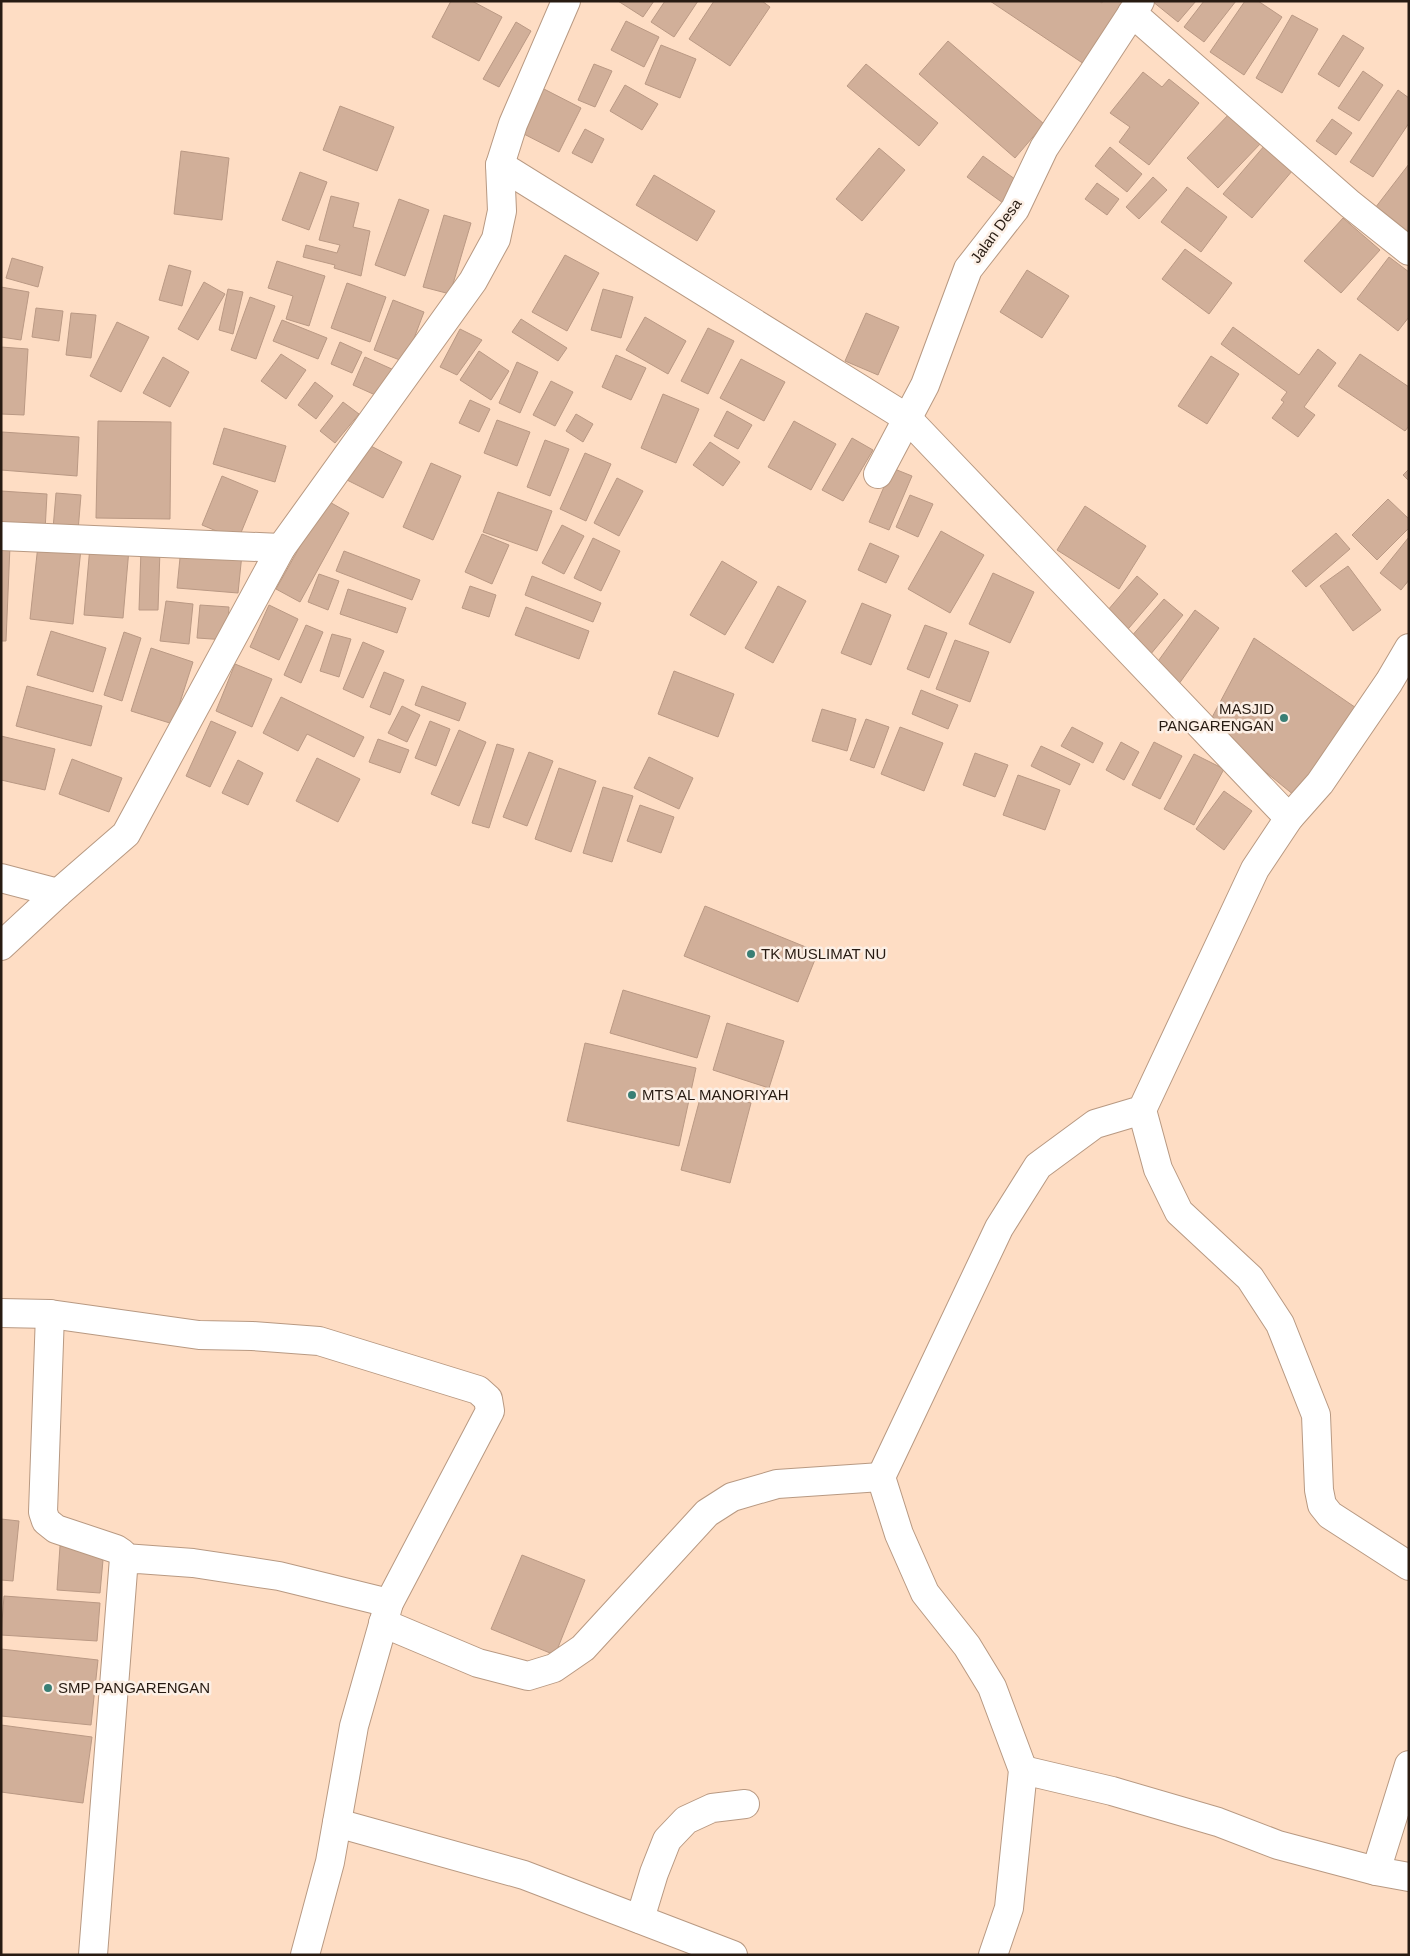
<svg xmlns="http://www.w3.org/2000/svg" width="1410" height="1956" font-family="Arial,sans-serif">
  <rect width="100%" height="100%" fill="#feddc4"/>
  <g fill="#d1af99" stroke="#ba9984">
    <polygon points="451,1 472,1 502,17 479,61 432,37"/>
    <polygon points="618,1 654,1 643,17"/>
    <polygon points="665,1 698,1 674,37 651,22"/>
    <polygon points="714,1 762,1 770,7 730,66 689,39"/>
    <polygon points="990,1 1099,1 1102,3 1103,1 1129,1 1087,66"/>
    <polygon points="1152,1 1196,1 1178,22"/>
    <polygon points="1204,1 1236,1 1204,42 1184,27"/>
    <polygon points="1245,1 1258,1 1282,17 1244,75 1210,52"/>
    <polygon points="1292,15 1318,29 1282,93 1256,78"/>
    <polygon points="626,21 659,37 644,67 611,50"/>
    <polygon points="516,22 531,31 499,87 483,79"/>
    <polygon points="1343,35 1364,48 1339,87 1318,74"/>
    <polygon points="948,41 1044,124 1015,158 919,74"/>
    <polygon points="661,45 696,59 680,98 645,84"/>
    <polygon points="594,64 612,71 595,107 578,100"/>
    <polygon points="866,64 938,123 919,146 847,86"/>
    <polygon points="1363,71 1383,85 1359,121 1338,108"/>
    <polygon points="1143,72 1162,87 1169,79 1199,103 1149,165 1119,142 1130,127 1110,113"/>
    <polygon points="625,85 658,104 642,130 610,111"/>
    <polygon points="542,88 581,108 559,152 520,132"/>
    <polygon points="1398,90 1409,98 1409,123 1373,177 1350,162"/>
    <polygon points="340,106 394,127 377,171 323,150"/>
    <polygon points="1231,112 1262,142 1218,188 1187,158"/>
    <polygon points="1332,119 1352,133 1336,155 1316,141"/>
    <polygon points="585,129 604,139 592,163 572,153"/>
    <polygon points="1265,145 1293,170 1252,218 1223,194"/>
    <polygon points="1110,147 1142,174 1127,192 1095,166"/>
    <polygon points="879,148 905,170 862,221 836,199"/>
    <polygon points="181,151 229,158 222,220 174,214"/>
    <polygon points="983,156 1019,182 1003,203 967,177"/>
    <polygon points="1409,164 1409,242 1372,212"/>
    <polygon points="300,172 327,182 309,230 282,220"/>
    <polygon points="654,175 715,211 697,241 636,205"/>
    <polygon points="1153,177 1167,190 1139,219 1126,207"/>
    <polygon points="1097,183 1119,199 1107,215 1085,199"/>
    <polygon points="1187,187 1227,217 1201,252 1161,222"/>
    <polygon points="331,196 359,203 353,227 370,231 361,276 334,268 335,265 303,257 306,245 337,253 340,245 319,240"/>
    <polygon points="399,199 429,210 405,276 375,265"/>
    <polygon points="444,215 471,223 450,294 423,287"/>
    <polygon points="1343,218 1380,250 1341,293 1304,261"/>
    <polygon points="1185,249 1232,283 1209,314 1162,279"/>
    <polygon points="565,255 599,273 567,331 532,312"/>
    <polygon points="1389,257 1409,272 1409,317 1398,331 1357,299"/>
    <polygon points="12,258 43,267 38,287 6,278"/>
    <polygon points="277,261 325,276 309,326 286,319 293,296 268,288"/>
    <polygon points="169,265 191,271 182,306 159,300"/>
    <polygon points="1027,270 1069,296 1042,338 1000,312"/>
    <polygon points="204,282 225,294 198,340 178,329"/>
    <polygon points="347,283 386,297 370,342 331,328"/>
    <polygon points="1,287 29,292 21,340 1,337"/>
    <polygon points="228,289 243,292 233,334 219,330"/>
    <polygon points="603,289 633,297 621,338 591,330"/>
    <polygon points="250,297 275,306 256,359 231,350"/>
    <polygon points="393,300 424,312 405,362 374,350"/>
    <polygon points="36,308 63,311 59,341 32,337"/>
    <polygon points="71,313 96,315 91,358 66,355"/>
    <polygon points="866,313 899,327 878,375 845,361"/>
    <polygon points="645,317 686,341 668,374 626,350"/>
    <polygon points="521,319 567,348 558,361 512,332"/>
    <polygon points="282,320 327,338 318,359 273,341"/>
    <polygon points="117,322 149,337 121,392 90,376"/>
    <polygon points="1233,327 1299,375 1318,349 1336,363 1304,407 1315,415 1298,437 1272,418 1284,402 1281,400 1287,392 1221,344"/>
    <polygon points="708,328 734,341 708,394 681,381"/>
    <polygon points="460,329 482,340 457,375 440,367"/>
    <polygon points="340,342 362,352 352,373 331,364"/>
    <polygon points="1,347 28,349 24,415 1,414"/>
    <polygon points="479,351 509,371 491,400 460,380"/>
    <polygon points="281,354 306,370 286,399 261,381"/>
    <polygon points="1360,354 1409,387 1409,426 1405,431 1338,386"/>
    <polygon points="616,355 646,368 631,400 602,387"/>
    <polygon points="1211,356 1239,374 1207,424 1178,406"/>
    <polygon points="163,357 189,372 170,407 143,393"/>
    <polygon points="365,357 394,370 382,398 353,385"/>
    <polygon points="741,359 785,382 764,421 720,398"/>
    <polygon points="517,362 538,372 520,413 499,403"/>
    <polygon points="551,381 573,392 555,426 533,415"/>
    <polygon points="315,382 333,396 316,419 298,405"/>
    <polygon points="663,394 699,409 676,463 641,448"/>
    <polygon points="470,400 490,409 479,432 459,423"/>
    <polygon points="343,402 359,414 335,443 320,431"/>
    <polygon points="727,411 752,425 738,449 714,436"/>
    <polygon points="576,414 593,424 583,442 566,431"/>
    <polygon points="497,420 530,432 517,466 484,453"/>
    <polygon points="98,421 171,422 170,519 96,518"/>
    <polygon points="794,421 836,444 811,490 768,467"/>
    <polygon points="224,428 286,446 275,482 213,464"/>
    <polygon points="2,432 79,437 77,476 1,470"/>
    <polygon points="852,438 873,450 843,501 822,490"/>
    <polygon points="545,440 569,449 550,496 527,487"/>
    <polygon points="710,442 740,462 723,486 693,465"/>
    <polygon points="365,443 402,462 383,498 347,480"/>
    <polygon points="585,453 611,464 586,521 560,509"/>
    <polygon points="431,463 461,476 433,540 403,527"/>
    <polygon points="892,468 912,476 889,530 869,522"/>
    <polygon points="1409,469 1409,481 1403,475"/>
    <polygon points="222,476 258,491 238,540 202,525"/>
    <polygon points="617,478 643,491 619,536 594,523"/>
    <polygon points="1,491 47,494 45,531 1,528"/>
    <polygon points="498,492 552,511 537,551 483,532"/>
    <polygon points="56,493 81,495 78,531 53,529"/>
    <polygon points="910,495 933,504 918,537 896,527"/>
    <polygon points="1388,499 1409,519 1409,528 1377,560 1352,535"/>
    <polygon points="326,500 349,513 300,602 276,589"/>
    <polygon points="1085,506 1146,546 1119,589 1057,550"/>
    <polygon points="562,525 584,536 564,574 542,563"/>
    <polygon points="941,531 984,555 950,613 908,589"/>
    <polygon points="1336,533 1350,549 1306,587 1292,571"/>
    <polygon points="482,534 509,545 492,584 465,572"/>
    <polygon points="1409,537 1409,580 1401,590 1380,573"/>
    <polygon points="593,538 620,551 601,591 574,578"/>
    <polygon points="870,543 899,556 886,583 858,570"/>
    <polygon points="1,545 10,546 6,641 1,641"/>
    <polygon points="38,545 81,549 73,624 30,619"/>
    <polygon points="90,546 129,549 123,618 84,615"/>
    <polygon points="181,548 242,554 238,593 177,588"/>
    <polygon points="141,549 160,550 158,610 139,610"/>
    <polygon points="344,551 420,580 412,600 336,571"/>
    <polygon points="722,561 757,582 725,635 690,615"/>
    <polygon points="1348,566 1381,610 1353,631 1320,586"/>
    <polygon points="993,573 1034,592 1010,643 969,624"/>
    <polygon points="319,574 339,581 328,610 308,602"/>
    <polygon points="532,576 601,603 593,622 525,595"/>
    <polygon points="1137,576 1158,594 1123,635 1102,617"/>
    <polygon points="470,586 496,595 489,617 462,608"/>
    <polygon points="778,586 806,601 773,663 745,648"/>
    <polygon points="348,589 406,608 397,633 340,614"/>
    <polygon points="1164,599 1183,615 1150,655 1130,638"/>
    <polygon points="166,601 193,604 189,644 160,641"/>
    <polygon points="862,603 891,615 871,665 841,653"/>
    <polygon points="200,605 229,607 227,640 197,638"/>
    <polygon points="269,605 298,619 279,660 250,647"/>
    <polygon points="526,607 589,631 579,659 515,635"/>
    <polygon points="1195,610 1219,628 1176,688 1151,671"/>
    <polygon points="306,625 323,632 301,683 284,675"/>
    <polygon points="925,625 947,633 929,678 907,669"/>
    <polygon points="51,631 106,648 93,692 37,675"/>
    <polygon points="124,632 141,638 122,701 104,695"/>
    <polygon points="332,634 351,639 339,677 320,671"/>
    <polygon points="1254,638 1362,712 1300,800 1208,725"/>
    <polygon points="955,640 989,652 970,702 936,689"/>
    <polygon points="363,642 384,651 363,698 343,689"/>
    <polygon points="151,648 193,662 173,724 131,711"/>
    <polygon points="235,664 272,679 252,727 216,711"/>
    <polygon points="674,671 734,694 718,737 658,714"/>
    <polygon points="384,672 404,680 390,715 370,707"/>
    <polygon points="27,686 102,706 91,746 16,726"/>
    <polygon points="422,686 466,703 459,721 415,705"/>
    <polygon points="921,690 958,705 948,729 912,714"/>
    <polygon points="281,697 364,737 354,757 307,734 298,751 263,733"/>
    <polygon points="402,706 420,715 407,742 388,733"/>
    <polygon points="822,709 856,719 847,751 812,741"/>
    <polygon points="866,719 889,727 874,768 850,760"/>
    <polygon points="211,721 236,732 210,787 186,776"/>
    <polygon points="430,721 450,729 436,766 415,758"/>
    <polygon points="900,727 943,743 924,791 881,774"/>
    <polygon points="1072,727 1103,743 1093,763 1061,746"/>
    <polygon points="459,730 486,742 459,806 431,794"/>
    <polygon points="1,736 55,749 45,790 1,780"/>
    <polygon points="378,739 409,750 400,773 369,762"/>
    <polygon points="1121,742 1139,752 1124,780 1106,770"/>
    <polygon points="1154,742 1182,756 1160,799 1132,785"/>
    <polygon points="497,744 514,749 489,828 472,823"/>
    <polygon points="1041,746 1080,764 1070,785 1031,766"/>
    <polygon points="529,752 553,761 527,826 503,817"/>
    <polygon points="975,753 1008,765 995,797 963,785"/>
    <polygon points="1194,754 1224,769 1194,825 1164,809"/>
    <polygon points="649,757 693,778 679,809 634,788"/>
    <polygon points="317,758 360,779 338,822 296,801"/>
    <polygon points="72,759 122,778 109,812 59,794"/>
    <polygon points="238,760 263,773 248,805 222,793"/>
    <polygon points="559,768 596,781 571,852 535,839"/>
    <polygon points="1018,775 1060,790 1045,830 1003,815"/>
    <polygon points="603,787 633,796 612,862 583,853"/>
    <polygon points="1224,791 1252,811 1224,850 1196,829"/>
    <polygon points="640,805 674,817 661,853 627,841"/>
    <polygon points="705,906 818,952 798,1002 684,956"/>
    <polygon points="623,990 710,1016 697,1058 610,1033"/>
    <polygon points="727,1023 784,1041 769,1088 713,1070"/>
    <polygon points="585,1043 696,1068 679,1146 567,1121"/>
    <polygon points="702,1091 751,1103 730,1183 681,1170"/>
    <polygon points="1,1519 19,1521 13,1581 1,1580"/>
    <polygon points="60,1546 104,1549 100,1593 57,1590"/>
    <polygon points="522,1555 585,1580 555,1655 491,1629"/>
    <polygon points="4,1596 100,1603 97,1641 1,1635"/>
    <polygon points="1,1649 98,1660 91,1725 1,1716"/>
    <polygon points="1,1725 92,1737 83,1803 1,1792"/>
  </g>
  <g fill="none" stroke-linecap="round" stroke-linejoin="round">
    <defs>
      <g id="minor">
        <polyline points="1132,13 1350,204 1409,251"/>
        <polyline points="500,165 907,418 1289,818"/>
        <polyline points="878,474 925,385 968,269 1015,209 1044,148 1140,1"/>
        <polyline points="1,536 281,548"/>
        <polyline points="1,878 58,893"/>
        <polyline points="1,946 58,893 126,834 281,548 473,281 496,239 502,211 500,165 513,124 566,1"/>
        <polyline points="1142,1110 1158,1169 1179,1212 1250,1278 1280,1324 1316,1415 1319,1490 1322,1505 1330,1515 1409,1566"/>
        <polyline points="1,1313 50,1314 199,1335 252,1336 319,1341 478,1390 488,1399 490,1411 389,1603 354,1726 330,1862 305,1955"/>
        <polyline points="50,1314 43,1512 46,1521 56,1529 116,1549 122,1553 124,1558"/>
        <polyline points="383,1623 478,1663 528,1676 554,1668 583,1648 707,1513 732,1497 777,1484 881,1477"/>
        <polyline points="1023,1770 1112,1791 1218,1822 1278,1845 1376,1871 1409,1877"/>
        <polyline points="337,1823 524,1875 733,1955"/>
        <polyline points="1376,1871 1409,1765"/>
        <polyline points="640,1919 654,1873 667,1840 686,1820 712,1808 745,1804"/>
        <polyline points="93,1955 124,1558 193,1563 279,1576 389,1603"/>
        <polyline points="993,1955 1009,1908 1023,1770 992,1687 967,1646 925,1593 899,1534 881,1477 999,1228 1038,1166 1095,1124 1142,1110 1255,869 1289,818 1320,783 1389,682 1409,648"/>
      </g>
    </defs>
    <use href="#minor" stroke="#b89982" stroke-width="30"/>
    <use href="#minor" stroke="#fff" stroke-width="28"/>
  </g>
  <g fill="#3a7f75" stroke="#fcefe5" stroke-width="2">
    <circle cx="1284" cy="718" r="5"/>
    <circle cx="751" cy="954" r="5"/>
    <circle cx="632" cy="1095" r="5"/>
    <circle cx="48" cy="1688" r="5"/>
  </g>
  <g text-anchor="middle" stroke-width="5" stroke-linejoin="round" paint-order="stroke">
    <g font-size="15" fill="#271b12" stroke="#fcefe5">
      <text transform="translate(996 231) rotate(-54)" y="5">Jalan Desa</text>
    </g>
    <g font-size="15" fill="#271b12" stroke="#fcefe5" text-anchor="start">
      <text x="1274" y="714" text-anchor="end">MASJID<tspan x="1274" dy="17">PANGARENGAN</tspan></text>
      <text x="761" y="959">TK MUSLIMAT NU</text>
      <text x="642" y="1100">MTS AL MANORIYAH</text>
      <text x="58" y="1693">SMP PANGARENGAN</text>
    </g>
  </g>
  <rect width="1410" height="1956" fill="none" stroke="#271b12" stroke-width="5"/>
</svg>
